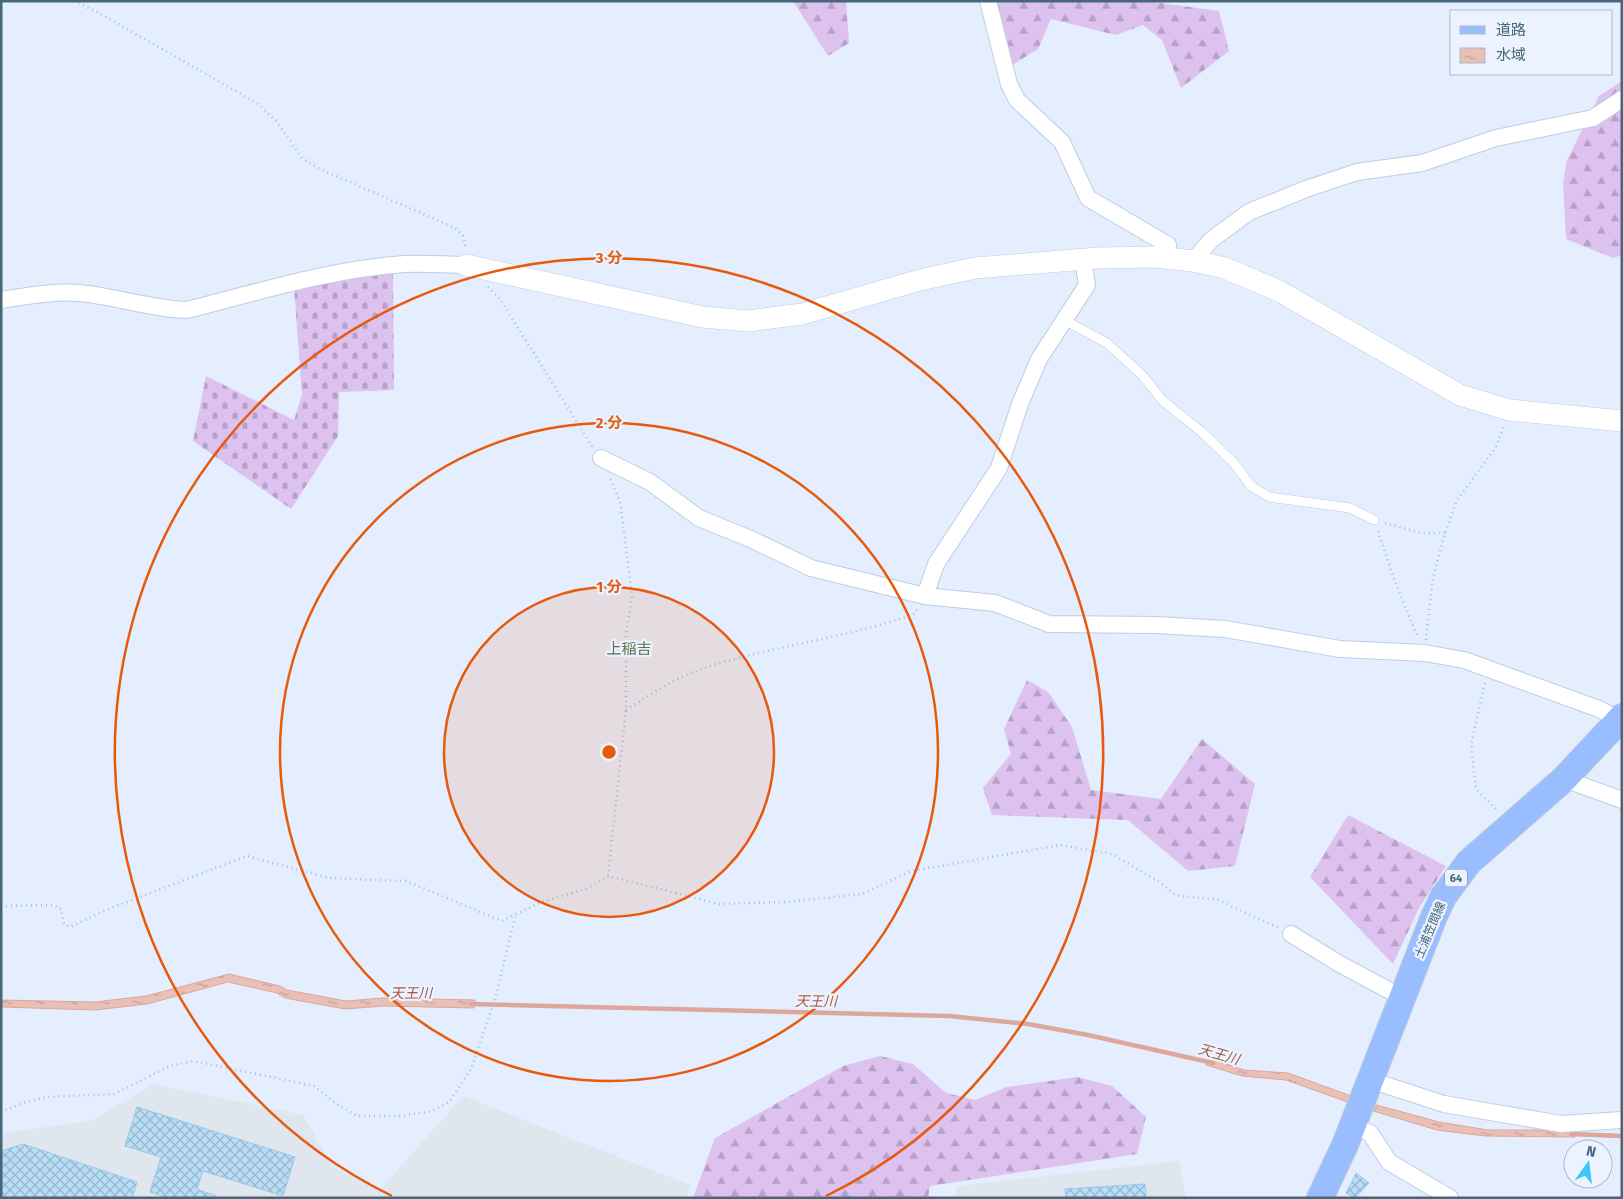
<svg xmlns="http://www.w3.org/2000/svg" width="1623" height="1199" font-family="'Fira Sans','Noto Sans JP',sans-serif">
  <defs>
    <pattern id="forest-firs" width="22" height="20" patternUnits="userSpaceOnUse" patternTransform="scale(1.25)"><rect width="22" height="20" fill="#ddc1ee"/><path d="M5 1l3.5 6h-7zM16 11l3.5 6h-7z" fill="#b5a1c6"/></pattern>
    <pattern id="cemetery-stones" width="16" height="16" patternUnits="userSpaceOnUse" patternTransform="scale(1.25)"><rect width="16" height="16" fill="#ddc1ee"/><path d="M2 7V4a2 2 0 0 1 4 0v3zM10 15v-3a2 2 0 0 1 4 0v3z" fill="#b5a1c6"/></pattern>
    <pattern id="water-ripples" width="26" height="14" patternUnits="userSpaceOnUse" patternTransform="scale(1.25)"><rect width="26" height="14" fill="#eabfb6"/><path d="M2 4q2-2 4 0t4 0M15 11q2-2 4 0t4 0" fill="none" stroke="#bf9f99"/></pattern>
    <pattern id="building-cross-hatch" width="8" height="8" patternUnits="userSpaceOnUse" patternTransform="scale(1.25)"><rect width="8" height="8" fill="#b9ddf7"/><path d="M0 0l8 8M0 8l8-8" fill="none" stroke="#98b7cd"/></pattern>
  </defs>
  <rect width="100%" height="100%" fill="#e4eefe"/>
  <g fill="#dfe6ee">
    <polygon points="153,1084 303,1115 332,1166 380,1190 463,1096 690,1185 687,1198 1,1198 1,1133 91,1121"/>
    <polygon points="1179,1161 1186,1198 956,1198 957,1186"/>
  </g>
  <g fill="url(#forest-firs)">
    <polygon points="793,1 846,1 849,43 828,56"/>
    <polygon points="979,1 1146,1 1219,11 1229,51 1181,88 1162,40 1143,25 1116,35 1051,19 1038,49 1004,70"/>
    <polygon points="1622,81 1622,255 1613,258 1566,239 1563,183 1567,160 1599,96"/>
    <polygon points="1027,680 1048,692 1072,727 1091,790 1161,799 1202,739 1255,784 1235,866 1188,871 1128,820 992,815 983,788 1011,754 1004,729"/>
    <polygon points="1348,815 1446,866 1419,908 1393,964 1310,877"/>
    <polygon points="880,1056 913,1064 946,1093 975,1100 1007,1087 1077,1077 1112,1086 1146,1117 1137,1154 930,1186 928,1198 693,1198 715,1138 843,1066"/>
  </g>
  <polygon fill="url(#cemetery-stones)" points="393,272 394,390 339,392 338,436 291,509 193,441 206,376 294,420 302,395 294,287"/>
  <g fill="url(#water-ripples)" stroke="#dda79b">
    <polygon points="229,974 280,986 287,990 346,1001 383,998 475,1000 474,1008 384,1006 345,1009 285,998 277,993 228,982 147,1004 95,1010 1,1007 1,1000 95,1002 146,996"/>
    <polygon points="1209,1058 1244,1070 1288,1073 1373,1104 1439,1122 1488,1130 1576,1130 1575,1137 1485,1136 1437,1130 1370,1110 1286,1080 1242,1076 1206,1065"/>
  </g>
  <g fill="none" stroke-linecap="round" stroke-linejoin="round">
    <g stroke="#dda79b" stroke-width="4.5">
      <polyline points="471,1004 949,1016 1028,1024 1088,1035 1213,1063"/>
      <polyline points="1571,1134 1622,1136"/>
    </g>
  </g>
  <g fill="url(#building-cross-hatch)" stroke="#97c9eb">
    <polygon points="137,1107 295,1157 283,1196 203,1171 197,1189 216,1196 216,1198 168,1198 150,1192 161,1157 125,1146"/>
    <polygon points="23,1144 137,1182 132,1198 1,1198 1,1151"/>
    <polygon points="1356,1173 1369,1183 1355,1198 1346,1193"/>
    <polygon points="1145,1184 1146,1198 1066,1198 1065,1189"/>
  </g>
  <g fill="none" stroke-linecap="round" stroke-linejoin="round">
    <defs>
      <polyline id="service" points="1064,320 1107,343 1142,375 1163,401 1203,433 1234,463 1251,486 1269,497 1350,508 1374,520"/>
      <g id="minor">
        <polyline points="988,1 1009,84 1017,100 1062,142 1088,198 1168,245 1169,258"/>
        <polyline points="1193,261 1211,240 1249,212 1306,189 1357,172 1422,163 1496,138 1593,118 1622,99"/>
        <path d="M 1,300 C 27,296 53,291 79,293 C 115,296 150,309 187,310 C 258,292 331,269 405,264 C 425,263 446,265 466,265"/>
        <polyline points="601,458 650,482 699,518 753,540 811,568 925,596 995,603 1049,624 1157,625 1225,629 1340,649 1425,653 1464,660 1599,709 1619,720"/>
        <polyline points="925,596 936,564 999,468 1020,404 1039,359 1087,285 1083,260"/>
        <polyline points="1564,779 1622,800"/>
        <polyline points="1291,934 1338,963 1403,998"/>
        <polyline points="1370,1080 1444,1104 1561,1124 1622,1120"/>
        <polyline points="1353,1126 1370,1133 1389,1162 1450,1198"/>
      </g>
      <polyline id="tertiary" points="466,265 703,317 748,321 802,314 920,280 975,268 1098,258 1155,257 1193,261 1225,268 1279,291 1460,395 1509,410 1622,421"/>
      <polyline id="primary" points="1320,1198 1345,1145 1433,919 1443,897 1469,862 1564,779 1622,717"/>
    </defs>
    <use href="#service" stroke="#bbcfe2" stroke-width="10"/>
    <use href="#minor" stroke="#bbcfe2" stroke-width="18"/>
    <use href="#tertiary" stroke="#bbcfe2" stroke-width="22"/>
    <use href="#primary" stroke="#c4ced4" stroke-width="28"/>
    <g stroke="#9bc1dc" stroke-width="2.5" stroke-dasharray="1 4" stroke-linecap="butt">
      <polyline points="74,1 97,12 257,103 277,122 302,158 318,168 455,228 463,236 466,249"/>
      <polyline points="488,287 500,299 593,448"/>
      <polyline points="1385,523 1421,533 1445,533"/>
      <polyline points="1378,531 1394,579 1418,638"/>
      <polyline points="1426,640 1433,577 1445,533 1457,500 1496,447 1504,426"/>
      <polyline points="1485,683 1471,745 1476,789 1498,811"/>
      <path d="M 626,710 C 653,693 679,675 710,666 C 777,645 848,638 914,614 L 918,608"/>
      <polyline points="608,876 626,710 626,634 632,597 620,501 610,479"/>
      <polyline points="1,906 54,905 61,909 64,924 70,927 106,910 247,856 329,878 406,881 502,921 541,902 586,889 608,876 719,904 786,902 862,894 911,871 1061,845 1112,854 1161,883 1175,895 1218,900 1279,928"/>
      <polyline points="1,1112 26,1102 47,1097 114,1094 170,1066 194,1061 314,1086 335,1103 357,1116 402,1116 432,1111 449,1102 471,1069 495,999 515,917"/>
      <polyline points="1619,1198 1622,1196"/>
    </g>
    <use href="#service" stroke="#fff" stroke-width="9"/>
    <use href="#minor" stroke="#fff" stroke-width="16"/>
    <use href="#tertiary" stroke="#fff" stroke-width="21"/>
    <use href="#primary" stroke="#9abdff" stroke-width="26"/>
  </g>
  <circle cx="609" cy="752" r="165" fill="#e8590c" fill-opacity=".12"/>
  <g fill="none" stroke="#e8590c" stroke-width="2.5">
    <circle cx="609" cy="752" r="165"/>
    <circle cx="609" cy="752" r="329"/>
    <path d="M392 1196A494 494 0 1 1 826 1196"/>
  </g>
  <g text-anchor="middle" stroke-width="4.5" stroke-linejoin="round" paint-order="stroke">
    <rect fill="#ecf3ff" stroke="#7890a2" stroke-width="1" x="1445" y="869.5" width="22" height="17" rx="4"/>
    <g font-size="11" font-weight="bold" fill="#46667a">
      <text x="1456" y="882">64</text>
    </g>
    <g font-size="12" fill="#46667a" stroke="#ecf3ff">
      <text transform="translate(1430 930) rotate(-67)" y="4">土浦笠間線</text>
    </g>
    <g font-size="14" font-style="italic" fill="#a65845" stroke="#ecf3ff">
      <text x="411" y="998">天王川</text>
      <text transform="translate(816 1001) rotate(1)" y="5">天王川</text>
      <text transform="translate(1219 1054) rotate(16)" y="5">天王川</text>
    </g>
    <g font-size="15" fill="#567449" stroke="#ecf3ff">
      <text x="629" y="654">上稲吉</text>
    </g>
  </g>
  <circle cx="609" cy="752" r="8" fill="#e8590c" stroke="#ecf3ff" stroke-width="2.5"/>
  <g font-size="15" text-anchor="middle" font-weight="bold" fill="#e8590c" stroke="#ecf3ff" stroke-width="4.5" stroke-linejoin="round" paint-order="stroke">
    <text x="609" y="263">3 分</text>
    <text x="609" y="428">2 分</text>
    <text x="609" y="592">1 分</text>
  </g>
  <rect width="1623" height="1199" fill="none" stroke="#46667a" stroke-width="5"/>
  <rect x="1450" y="10" width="162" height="65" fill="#ecf3ff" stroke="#aabbca"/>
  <rect x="1460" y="26" width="25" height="8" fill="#9abdff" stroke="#aabbca"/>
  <text x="1496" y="35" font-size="15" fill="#46667a">道路</text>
  <rect x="1460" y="48" width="25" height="15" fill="url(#water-ripples)" stroke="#aabbca"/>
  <text x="1496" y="60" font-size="15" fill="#46667a">水域</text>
  <g transform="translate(1588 1164) rotate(14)"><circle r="24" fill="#ecf3ff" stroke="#aabbca"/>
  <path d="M0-4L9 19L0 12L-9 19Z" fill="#3cc7f5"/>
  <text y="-8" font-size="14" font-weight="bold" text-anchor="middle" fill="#46667a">N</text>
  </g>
</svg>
